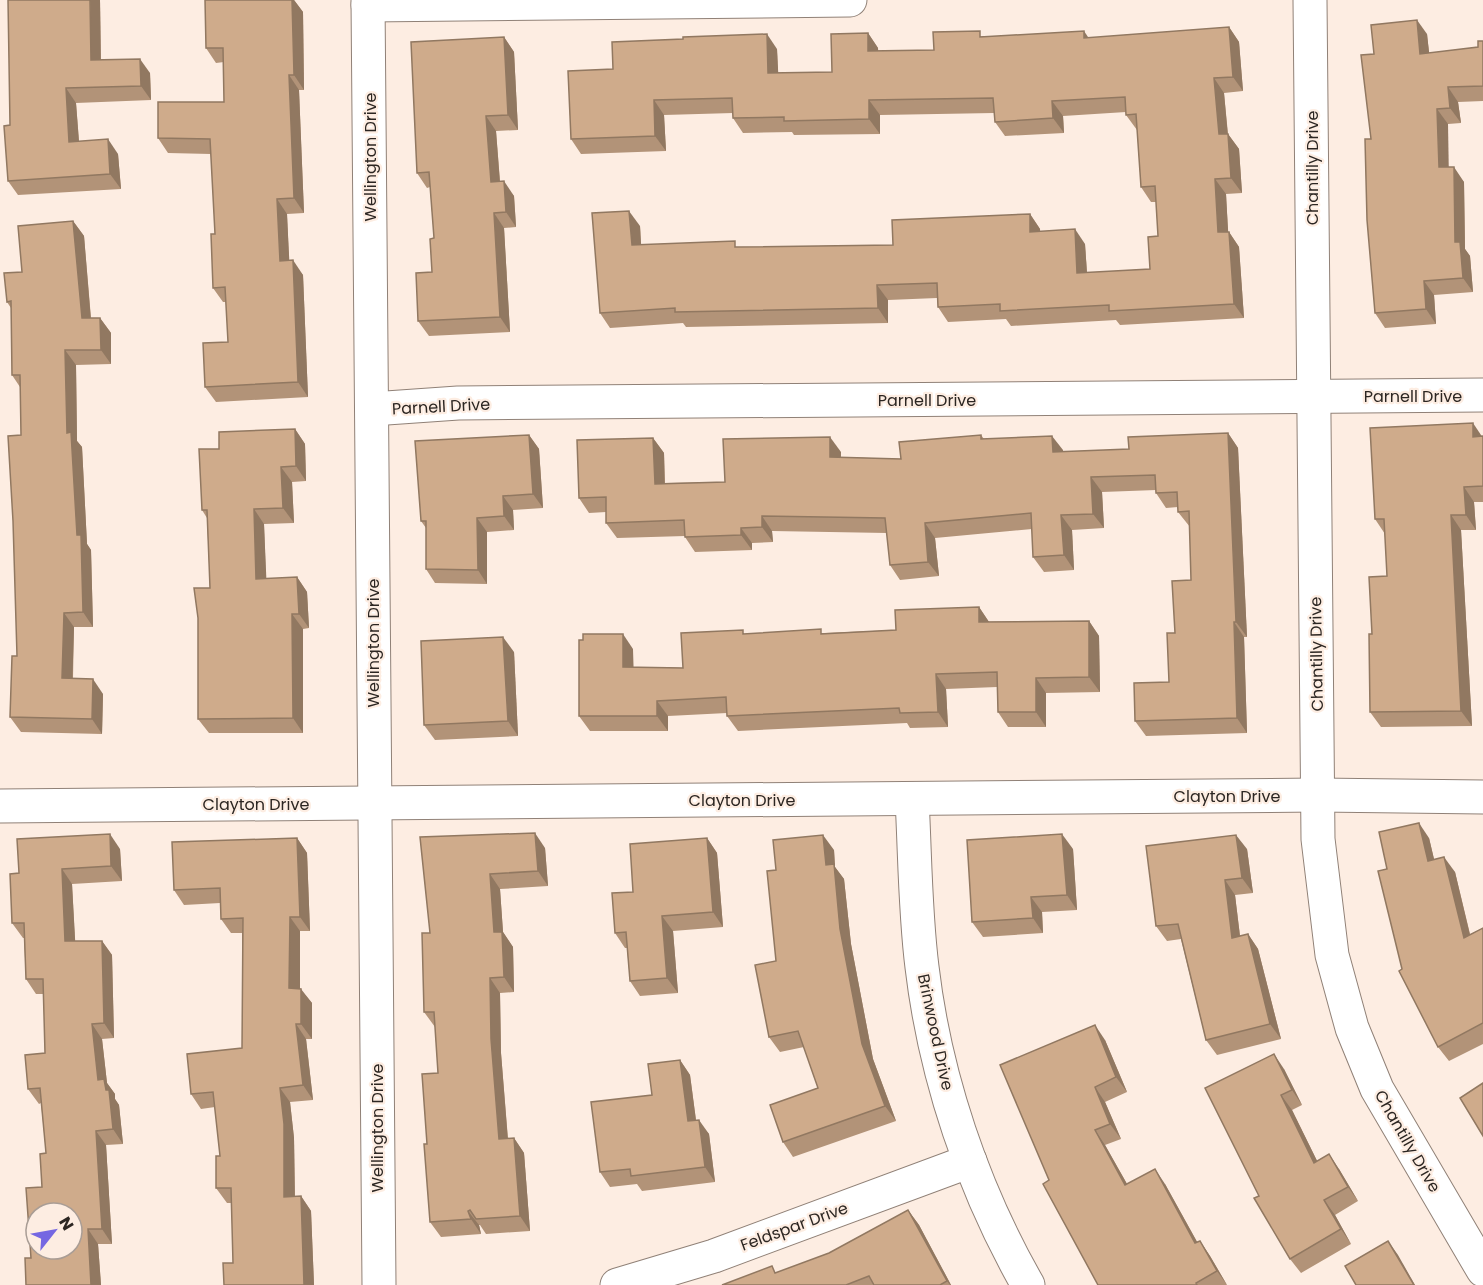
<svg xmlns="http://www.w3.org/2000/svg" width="1483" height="1285" font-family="Poppins,sans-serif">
  <rect width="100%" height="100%" fill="#fdede2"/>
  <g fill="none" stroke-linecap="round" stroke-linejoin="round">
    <defs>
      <g id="minor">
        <polyline points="368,0 379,1285"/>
        <polyline points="1310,0 1318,839 1332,955 1352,1028 1377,1089 1483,1270"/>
        <polyline points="368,5 850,0"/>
        <polyline points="372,409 458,403 1483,395"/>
        <path d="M 912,799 C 915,855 915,912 922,967 C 935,1077 973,1189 1028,1285"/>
        <polyline points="0,806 1318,795 1483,797"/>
        <polyline points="617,1285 714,1256 970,1161"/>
      </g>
    </defs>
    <use href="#minor" stroke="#908177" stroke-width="35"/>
    <use href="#minor" stroke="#fff" stroke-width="33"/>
  </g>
  <g fill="#b29378">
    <polygon points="100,0 101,60 150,73 151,100 76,103 79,141 118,154 121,189 18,195 8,181"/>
    <polygon points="205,0 294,0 303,12 304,90 299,90 304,213 287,214 289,260 303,275 308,397 216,402 205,387 228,342 226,302 223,302 213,288 215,234 211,154 168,153 158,138 224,102 224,62 216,63 206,48"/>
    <polygon points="1229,27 1239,42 1243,91 1224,93 1228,134 1239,149 1242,193 1226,194 1228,232 1229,232 1239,247 1244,318 1120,325 1116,320 1011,326 1006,319 948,322 938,307 937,298 888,300 888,323 686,327 683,323 610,328 600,313 640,226 641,245 739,247 893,245 1030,214 1040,229 1040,231 1085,244 1087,273 1150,269 1158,236 1156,202 1151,202 1141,187 1137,130 1126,115 1126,112 1063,116 1064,133 1005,136 995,122 994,113 880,115 880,134 794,135 792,132 743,133 733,118 733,113 664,115 666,151 581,154 571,139 613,69 777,49 778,73 832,72 868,33 878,48 878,51 934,50 983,36 1089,38"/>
    <polygon points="1427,34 1429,53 1478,47 1483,41 1483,101 1458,102 1461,123 1448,124 1448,167 1464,182 1465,249 1470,256 1473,292 1434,295 1436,324 1385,328 1375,313 1371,139 1374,54"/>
    <polygon points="504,37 514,52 518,130 496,131 500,181 514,196 516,227 504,228 510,332 429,336 418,321 432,272 434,238 430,187 427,188 417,173"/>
    <polygon points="73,221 84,236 91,318 100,318 111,333 111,364 76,365 77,441 82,447 87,544 91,550 93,627 74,627 73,678 103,694 102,734 21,732 10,717 17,656 21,435 20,387 12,375 11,308 7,302"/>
    <polygon points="295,429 305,444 306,481 292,482 294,523 264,524 266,579 297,577 307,592 309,628 303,629 303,733 209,733 198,719 210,588 207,518 202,510"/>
    <polygon points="1228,433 1238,448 1247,637 1244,637 1247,733 1146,736 1135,721 1169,682 1175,633 1191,580 1190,527 1178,512 1178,507 1166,508 1156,493 1156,490 1102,492 1104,528 1072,530 1074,570 1044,572 1033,557 1032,529 935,538 939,576 900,580 890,565 887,533 772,531 773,542 752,543 752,550 695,552 685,537 685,536 617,538 606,523 606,512 589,513 579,498 653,438 664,453 665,483 725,482 841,452 841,457 901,459 981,435 984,439 1063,450 1063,452 1129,449"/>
    <polygon points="529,435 539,449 543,508 513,510 514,530 487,532 487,584 435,583 426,569 426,528 421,521"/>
    <polygon points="1482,436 1483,436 1483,502 1474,502 1476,530 1461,530 1472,726 1381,727 1370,712 1372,634 1387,576 1385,534 1375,519"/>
    <polygon points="979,607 989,622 1089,621 1099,636 1100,692 1046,693 1046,727 1008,727 998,712 997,687 946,689 948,727 910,728 907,723 738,731 727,716 727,713 668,716 668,731 590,731 579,716 633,649 633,667 683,668 746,634 824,633 896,630"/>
    <polygon points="514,652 518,736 435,740 424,725"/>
    <polygon points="420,837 545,848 548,886 500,889 503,932 513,947 514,992 500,993 501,1053 508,1139 514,1138 524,1153 530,1231 486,1234 480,1225 479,1225 481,1234 441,1237 430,1222 427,1144 438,1073 435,1027 424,1012 430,933"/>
    <polygon points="297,838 307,853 310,931 300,931 300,989 312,1003 312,1039 306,1039 313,1100 290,1102 294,1138 295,1196 301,1196 311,1211 314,1285 224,1285 233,1263 232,1203 227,1203 216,1188 220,1156 215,1107 201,1109 191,1094 242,1048 242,933 231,933 221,919 220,903 184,905 174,890"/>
    <polygon points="707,838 717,853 723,927 673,931 678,993 640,996 630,981 627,948 625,948 615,933 633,892"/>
    <polygon points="1429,838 1434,859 1455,872 1470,934 1483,928 1483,1044 1449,1061 1438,1047 1387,869"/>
    <polygon points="120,849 122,881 72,884 75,941 102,941 112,955 114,1038 102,1039 107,1083 115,1094 115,1099 119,1105 123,1144 106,1145 112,1244 98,1244 101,1285 26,1285 42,1187 46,1153 41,1103 39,1104 28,1089 45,1053 44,994 36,994 26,979 24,938 23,938 12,923 19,873"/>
    <polygon points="1073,849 1077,910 1042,912 1043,933 983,937 972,922"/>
    <polygon points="1247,849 1253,893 1235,895 1240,936 1248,934 1258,949 1281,1039 1217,1055 1206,1040 1181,939 1167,941 1156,926"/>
    <polygon points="834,850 835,867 844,879 851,944 873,1059 896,1121 793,1157 783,1142 818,1088 804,1047 780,1052 769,1037 776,961 776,870"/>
    <polygon points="1105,1040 1127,1092 1105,1102 1121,1139 1105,1145 1127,1184 1165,1184 1197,1242 1200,1241 1210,1256 1227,1285 1098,1285 1049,1180"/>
    <polygon points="680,1060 690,1075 696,1120 709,1134 715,1182 642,1191 637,1184 610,1187 600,1172 652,1095"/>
    <polygon points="1284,1069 1302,1105 1292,1110 1317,1161 1339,1169 1358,1201 1335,1215 1351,1244 1301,1273 1290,1259 1259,1196"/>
    <polygon points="908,1210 919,1225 951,1285 722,1285 777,1273 829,1253"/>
  </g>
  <g fill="#917861">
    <polygon points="90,0 100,0 101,75 91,60"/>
    <polygon points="292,0 294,0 303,12 304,90 294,75"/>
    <polygon points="1417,20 1427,34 1431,69 1420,54"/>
    <polygon points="1229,27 1239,42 1243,91 1233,77"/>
    <polygon points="1084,31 1094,46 1084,38"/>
    <polygon points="868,33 878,48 879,66 868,51"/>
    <polygon points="767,34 777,49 779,88 768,73"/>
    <polygon points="504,37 514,52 518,130 508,115"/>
    <polygon points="140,59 150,73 151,100 141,86"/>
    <polygon points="289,75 299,90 304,213 294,198"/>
    <polygon points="1214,78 1224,93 1229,148 1228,134 1239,149 1242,193 1231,178 1219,134"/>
    <polygon points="1448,87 1458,102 1461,123 1450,108"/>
    <polygon points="66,88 76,103 80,156 69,142"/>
    <polygon points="654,100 664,115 666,151 655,136"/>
    <polygon points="869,100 880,115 880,134 869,119"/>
    <polygon points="1052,101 1063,116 1064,133 1053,118"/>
    <polygon points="1437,109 1448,124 1449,182 1439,167"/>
    <polygon points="486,116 496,131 501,197 491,182"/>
    <polygon points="108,139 118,154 121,189 110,174"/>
    <polygon points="1454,167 1464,182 1465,249 1470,256 1473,292 1463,278 1455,242"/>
    <polygon points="1215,179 1226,194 1229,247 1218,232"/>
    <polygon points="504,181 514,196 516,227 506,212"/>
    <polygon points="277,199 287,214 290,275 280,261"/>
    <polygon points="629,211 640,226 642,260 632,245"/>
    <polygon points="494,213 504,228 510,332 500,317"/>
    <polygon points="1030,214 1040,229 1041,247 1030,232"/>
    <polygon points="73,221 84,236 92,333 82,318"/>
    <polygon points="1075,229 1085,244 1088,288 1077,273"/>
    <polygon points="1229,232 1239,247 1244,318 1234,304"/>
    <polygon points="293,260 303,275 308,397 298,382"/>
    <polygon points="1424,281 1434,295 1436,324 1426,309"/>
    <polygon points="877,285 888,300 888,323 878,308"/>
    <polygon points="100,318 111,333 111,364 101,350"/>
    <polygon points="65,350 76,365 77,441 82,447 87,544 91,550 93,627 83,612 67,433"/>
    <polygon points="1473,423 1483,438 1473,437"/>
    <polygon points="295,429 305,444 306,481 296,466"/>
    <polygon points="1228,433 1238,448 1247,637 1236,622"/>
    <polygon points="529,435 539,449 543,508 533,494"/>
    <polygon points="1052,436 1063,450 1064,467 1053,452"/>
    <polygon points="830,437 841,452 840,472 830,457"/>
    <polygon points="653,438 664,453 665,499 655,484"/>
    <polygon points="281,467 292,482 294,523 283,508"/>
    <polygon points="1091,477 1102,492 1104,528 1093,514"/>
    <polygon points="1464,487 1474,502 1476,530 1466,515"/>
    <polygon points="503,496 513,510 514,530 504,516"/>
    <polygon points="254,509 264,524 267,594 256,579"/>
    <polygon points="1061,515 1072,530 1074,570 1064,555"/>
    <polygon points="1451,515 1461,530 1472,726 1461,711"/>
    <polygon points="762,516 772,531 773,542 762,527"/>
    <polygon points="477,518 487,532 487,584 478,570"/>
    <polygon points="925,523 935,538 939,576 928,562"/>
    <polygon points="741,528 752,543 752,550 741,535"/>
    <polygon points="297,577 307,592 309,628 299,614"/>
    <polygon points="979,607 989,622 979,622"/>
    <polygon points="64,613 74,627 72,693 62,678"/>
    <polygon points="292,614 303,629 303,733 293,718"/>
    <polygon points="1089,621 1099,636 1100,692 1089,677"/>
    <polygon points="1234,622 1244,637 1247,733 1237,718"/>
    <polygon points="623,634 633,649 634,682 623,667"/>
    <polygon points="503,637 514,652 518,736 508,721"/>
    <polygon points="936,674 946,689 948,727 938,712"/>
    <polygon points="1036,678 1046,693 1046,727 1036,712"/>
    <polygon points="93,679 103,694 102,734 92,719"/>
    <polygon points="657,701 668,716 668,731 657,716"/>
    <polygon points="1419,823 1429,838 1438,876 1428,861"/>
    <polygon points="535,833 545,848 548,886 538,871"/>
    <polygon points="110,834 120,849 122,881 111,866"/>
    <polygon points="1062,834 1073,849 1077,910 1067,895"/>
    <polygon points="823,835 834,850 835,867 844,879 851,944 873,1059 896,1121 885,1106 862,1044 826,865"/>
    <polygon points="1236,835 1247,849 1253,893 1242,878"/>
    <polygon points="297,838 307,853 310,931 300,917"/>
    <polygon points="707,838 717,853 723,927 713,912"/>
    <polygon points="1444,857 1455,872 1474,952 1464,938"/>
    <polygon points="62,869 72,884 76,956 65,941"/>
    <polygon points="490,874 500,889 503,932 513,947 514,992 504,977 494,932"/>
    <polygon points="1225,880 1235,895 1242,953 1232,938"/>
    <polygon points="1031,897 1042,912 1043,933 1033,918"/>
    <polygon points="662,916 673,931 678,993 667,978"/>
    <polygon points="290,917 300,931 300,1003 289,988"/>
    <polygon points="1248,934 1258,949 1281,1039 1270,1024"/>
    <polygon points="102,941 112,955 114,1038 104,1023"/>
    <polygon points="490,978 500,993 501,1053 509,1154 499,1139 491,1039"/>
    <polygon points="301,989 312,1003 312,1039 301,1024"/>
    <polygon points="92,1024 102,1039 107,1083 115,1094 115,1099 119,1105 123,1144 113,1129 98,1080"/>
    <polygon points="296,1024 306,1039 313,1100 303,1085"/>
    <polygon points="1095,1025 1105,1040 1127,1092 1116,1077"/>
    <polygon points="1274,1054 1284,1069 1302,1105 1292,1090"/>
    <polygon points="680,1060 690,1075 698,1136 688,1121"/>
    <polygon points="1095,1087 1105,1102 1121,1139 1110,1124"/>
    <polygon points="280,1088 290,1102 294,1138 295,1211 284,1197"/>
    <polygon points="1281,1095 1292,1110 1325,1177 1314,1163"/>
    <polygon points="699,1120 709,1134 715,1182 705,1167"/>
    <polygon points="1095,1130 1105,1145 1136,1200 1125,1185"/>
    <polygon points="96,1131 106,1145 112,1244 102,1229"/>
    <polygon points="514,1138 524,1153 530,1231 520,1216"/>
    <polygon points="1329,1154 1339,1169 1358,1201 1348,1187"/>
    <polygon points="1155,1169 1165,1184 1206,1258 1195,1243"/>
    <polygon points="301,1196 311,1211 314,1285 304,1285"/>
    <polygon points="1324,1200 1335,1215 1351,1244 1341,1229"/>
    <polygon points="908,1210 919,1225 951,1285 950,1285 947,1281"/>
    <polygon points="468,1211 479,1225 481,1234 471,1219"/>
    <polygon points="88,1229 98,1244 101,1285 91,1285"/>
    <polygon points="1200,1241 1210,1256 1227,1285 1217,1271"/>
    <polygon points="1388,1241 1398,1255 1415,1285 1414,1285"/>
  </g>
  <g fill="#cfab8b" stroke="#917861" stroke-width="1.5" fill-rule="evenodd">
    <polygon points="8,0 90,0 91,60 140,59 141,86 66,88 69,142 108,139 110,174 8,181 4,126 10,125"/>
    <polygon points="205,0 292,0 294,75 289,75 294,198 277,199 280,261 293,260 298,382 205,387 203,343 228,342 225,287 213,288 211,234 215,234 210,139 158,138 158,102 224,102 223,48 206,48"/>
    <polygon points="1417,20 1420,54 1478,47 1478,41 1483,41 1483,86 1448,87 1450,108 1437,109 1439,167 1454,167 1455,242 1460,242 1463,278 1424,281 1426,309 1375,313 1367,220 1365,139 1371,139 1361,55 1374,54 1371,25"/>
    <polygon points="1229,27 1233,77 1214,78 1219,134 1228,134 1231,178 1215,179 1218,232 1229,232 1234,304 1109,311 1109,305 1000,311 1000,304 938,307 937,283 877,285 878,308 675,312 675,308 600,313 592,213 629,211 632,245 735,241 735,247 893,245 892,220 1030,214 1030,232 1075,229 1077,273 1150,269 1148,237 1158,236 1155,186 1141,187 1136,114 1126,115 1125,97 1052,101 1053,118 995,122 993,98 869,100 869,119 784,121 784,117 733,118 732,98 654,100 655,136 571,139 568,71 613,69 612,42 683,39 683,37 767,34 768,73 832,72 831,34 868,33 868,51 934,50 933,32 980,31 980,37 1084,31 1084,38"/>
    <polygon points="504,37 508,115 486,116 491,182 504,181 506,212 494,213 500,317 418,321 416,273 432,272 430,239 434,238 429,172 417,173 411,42"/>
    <polygon points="73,221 82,318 100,318 101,350 65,350 67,433 71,432 77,535 81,535 83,612 64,613 62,678 93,679 92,719 10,717 12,656 17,656 13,521 8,436 21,435 20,375 12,375 11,301 7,302 4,273 22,272 18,226"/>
    <polygon points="1473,423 1473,437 1483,436 1483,486 1464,487 1466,515 1451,515 1461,711 1370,712 1369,634 1372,634 1369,577 1387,576 1384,519 1375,519 1370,428"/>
    <polygon points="295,429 296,466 281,467 283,508 254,509 256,579 297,577 299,614 292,614 293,718 198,719 198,618 194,588 210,588 207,510 202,510 199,449 219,449 219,432"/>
    <polygon points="1228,433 1236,622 1234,622 1237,718 1135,721 1134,683 1169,682 1167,633 1175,633 1172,581 1191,580 1189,511 1178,512 1177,492 1156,493 1155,475 1091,477 1093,514 1061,515 1064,555 1033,557 1031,513 925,523 928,562 890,565 885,518 762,516 762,527 741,528 741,535 685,537 684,520 606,523 606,497 579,498 577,440 653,438 655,484 725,482 723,439 830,437 830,457 901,459 899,442 981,435 981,439 1052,436 1053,452 1129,449 1128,437"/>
    <polygon points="529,435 533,494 503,496 504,516 477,518 478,570 426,569 426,521 421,521 415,441"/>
    <polygon points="979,607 979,622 1089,621 1089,677 1036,678 1036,712 998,712 997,672 936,674 938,712 900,713 899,708 727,716 726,697 657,701 657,716 579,716 579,640 583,640 583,634 623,634 623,667 683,668 681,633 743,630 743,634 821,629 821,634 896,630 895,610"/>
    <polygon points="503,637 508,721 424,725 421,641"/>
    <polygon points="1419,823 1428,861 1444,857 1464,938 1483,928 1483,1023 1438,1047 1399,971 1402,969 1378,871 1387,869 1379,832"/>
    <polygon points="535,833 538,871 490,874 494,932 502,932 504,977 490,978 491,1039 499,1139 514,1138 520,1216 476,1219 470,1210 468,1211 471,1219 430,1222 424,1144 427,1144 422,1074 438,1073 434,1012 424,1012 422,933 430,933 420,837"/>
    <path d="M 110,834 L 111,866 L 62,869 L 65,941 L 102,941 L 104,1023 L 92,1024 L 98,1080 L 104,1079 L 106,1090 L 109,1090 L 113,1129 L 96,1131 L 102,1229 L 88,1229 L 91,1285 L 26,1285 L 25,1258 L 31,1258 L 26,1188 L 42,1187 L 40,1154 L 46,1153 L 40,1088 L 28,1089 L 25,1055 L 45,1053 L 43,979 L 26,979 L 24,923 L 12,923 L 10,874 L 19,873 L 17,839 ZM 36,1213 L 72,1213 L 72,1249 L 36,1249 Z"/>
    <polygon points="1062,834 1067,895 1031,897 1033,918 972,922 967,840"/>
    <polygon points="823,835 826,865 834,864 840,929 862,1044 885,1106 783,1142 770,1105 818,1088 798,1031 769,1037 755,965 776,961 767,871 776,870 773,840"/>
    <polygon points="1236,835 1242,878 1225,880 1232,938 1248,934 1270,1024 1206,1040 1178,924 1156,926 1146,846"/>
    <polygon points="297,838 300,917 290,917 289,988 301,989 301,1024 296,1024 303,1085 280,1088 284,1124 284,1197 301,1196 304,1285 224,1285 223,1263 233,1263 231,1188 216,1188 216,1156 220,1156 213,1092 191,1094 187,1054 242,1048 243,918 221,919 220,888 174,890 172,842"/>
    <polygon points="707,838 713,912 662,916 667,978 630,981 626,932 615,933 612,893 633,892 630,844"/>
    <polygon points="1095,1025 1116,1077 1095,1087 1110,1124 1095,1130 1125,1185 1155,1169 1195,1243 1200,1241 1217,1271 1196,1283 1197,1285 1098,1285 1043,1184 1049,1180 1000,1065"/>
    <polygon points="1274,1054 1292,1090 1281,1095 1314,1163 1329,1154 1348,1187 1324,1200 1341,1229 1290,1259 1254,1198 1259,1196 1205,1088"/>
    <polygon points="680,1060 688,1121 699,1120 705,1167 631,1176 630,1169 600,1172 591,1102 652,1095 648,1064"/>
    <polygon points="1483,1083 1483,1136 1460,1098"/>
    <polygon points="908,1210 947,1281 940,1285 874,1285 869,1276 846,1285 722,1285 772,1266 775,1273 829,1253"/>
    <polygon points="1388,1241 1414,1285 1356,1285 1345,1266"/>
  </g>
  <g text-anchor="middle" stroke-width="4.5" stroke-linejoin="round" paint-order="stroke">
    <g font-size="16" fill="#2c2622" stroke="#fdede2">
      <text transform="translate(370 157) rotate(-90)" y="6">Wellington Drive</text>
      <text transform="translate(1312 168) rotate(-90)" y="6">Chantilly Drive</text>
      <text x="1413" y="402">Parnell Drive</text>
      <text x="927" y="406">Parnell Drive</text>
      <text transform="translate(441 406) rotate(-3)" y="6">Parnell Drive</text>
      <text transform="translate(373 643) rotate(-90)" y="6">Wellington Drive</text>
      <text transform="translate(1316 654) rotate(-91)" y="6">Chantilly Drive</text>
      <text x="1227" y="802">Clayton Drive</text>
      <text x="742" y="806">Clayton Drive</text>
      <text x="256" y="810">Clayton Drive</text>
      <text transform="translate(936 1032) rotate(78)" y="6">Brinwood Drive</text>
      <text transform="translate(377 1128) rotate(-90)" y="6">Wellington Drive</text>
      <text transform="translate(1408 1141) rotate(60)" y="6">Chantilly Drive</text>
      <text transform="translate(794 1226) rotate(-20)" y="6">Feldspar Drive</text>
    </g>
  </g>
  <g transform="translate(54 1231) rotate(59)"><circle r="28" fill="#fdede2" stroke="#a99d95" stroke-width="1.5"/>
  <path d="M0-4.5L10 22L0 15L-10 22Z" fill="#7567e2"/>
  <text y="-9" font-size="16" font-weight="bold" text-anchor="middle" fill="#2c2622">N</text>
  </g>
</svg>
